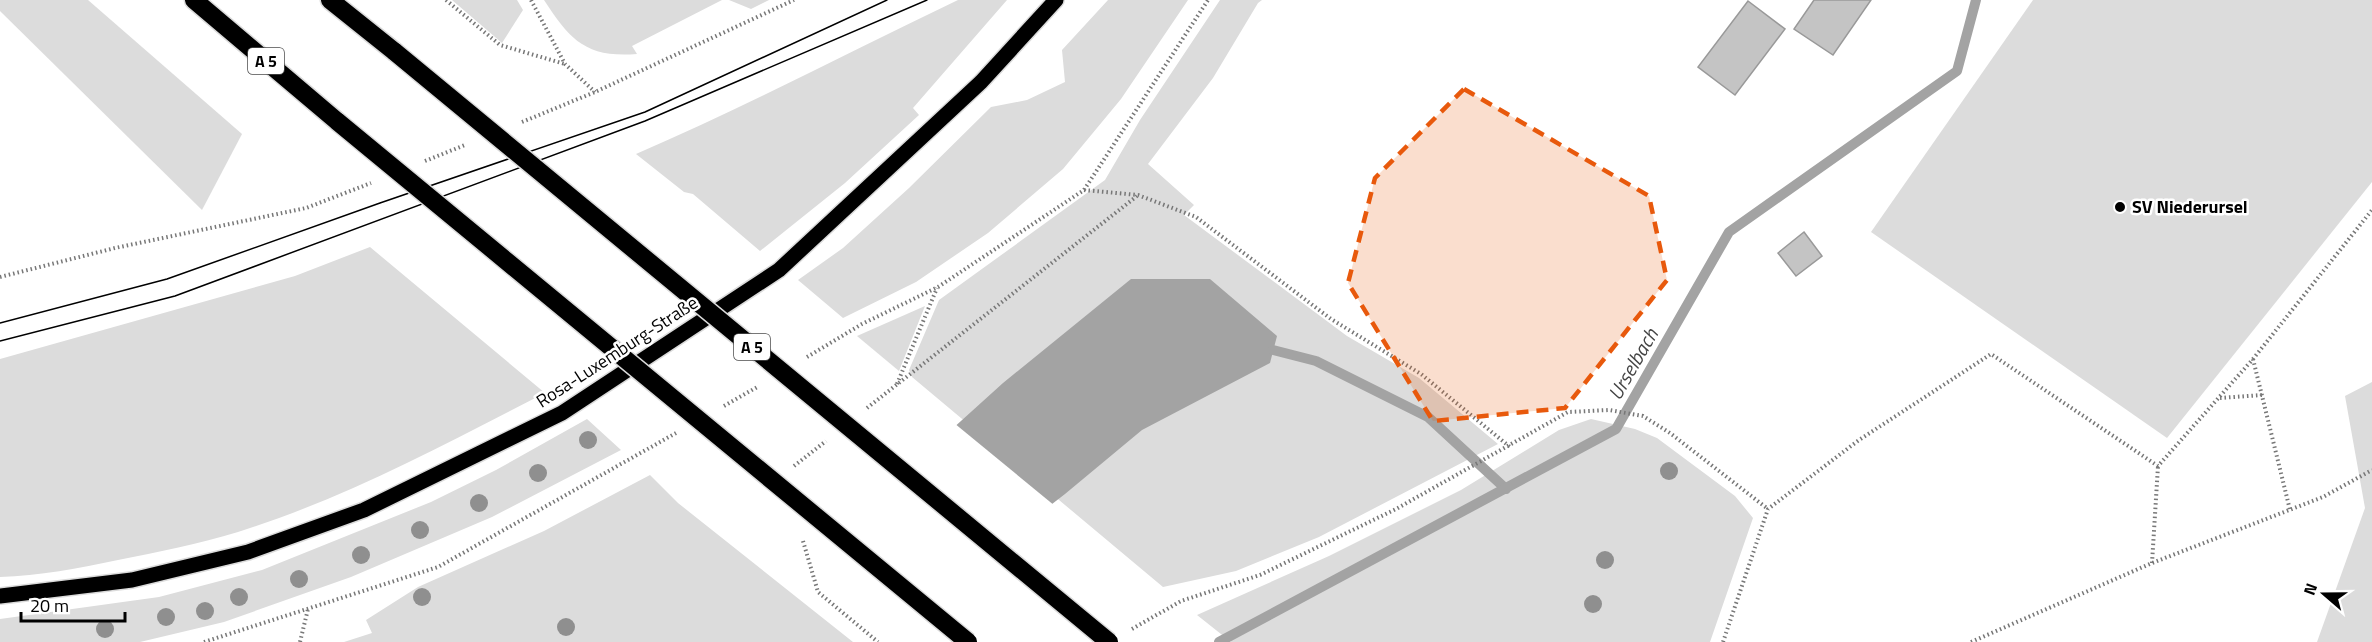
<svg xmlns="http://www.w3.org/2000/svg" width="2372" height="642" font-family="'Titillium Web',sans-serif">
  <rect width="100%" height="100%" fill="#fff"/>
  <g fill="#dcdcdc">
    <polygon points="0,0 88,0 242,134 202,210 0,11"/>
    <polygon points="452,0 517,0 523,10 502,43"/>
    <path d="M 544,0 L 722,0 L 632,46 L 637,54 C 586,58 570,40 544,0 Z"/>
    <polygon points="729,0 769,0 751,9"/>
    <path d="M 958,0 L 1007,0 L 913,108 L 919,115 L 845,183 L 760,251 L 693,194 L 684,192 L 636,154 C 745,107 851,51 958,0 Z"/>
    <polygon points="1108,0 1188,0 1121,99 1063,169 988,233 916,282 843,318 798,280 843,248 909,188 991,107 1027,100 1065,82 1062,50"/>
    <polygon points="1220,0 1262,0 1258,3 1213,78 1148,164 1194,205 1184,215 1347,336 1419,378 1498,444 1319,537 1236,571 1163,587 912,377 909,370 939,300 1105,180 1140,120"/>
    <polygon points="2033,0 2372,0 2372,182 2167,438 1871,232"/>
    <path d="M 370,247 L 545,393 C 445,444 346,498 238,532 C 199,544 158,552 118,560 C 79,568 39,576 0,577 L 0,359 L 295,276 Z"/>
    <polygon points="925,306 899,371 857,336"/>
    <polygon points="2372,382 2372,642 2317,642 2365,508 2345,396"/>
    <polygon points="587,419 621,450 492,517 351,577 224,622 140,642 0,642 0,619 159,597 262,570 431,502 496,470"/>
    <polygon points="1591,419 1635,429 1657,438 1735,496 1753,518 1710,642 1231,642 1197,615 1329,556 1461,490 1559,430"/>
    <polygon points="650,475 678,503 853,642 344,642 372,633 366,620 418,587 544,531"/>
  </g>
  <polygon fill="#a3a3a3" points="1131,279 1210,279 1277,336 1270,363 1142,430 1065,494 941,590 930,449 1003,383"/>
  <polygon fill="#fff" points="954,423 1055,506 940,593 888,565 886,563 927,447"/>
  <g fill="none" stroke-linecap="round" stroke-linejoin="round">
    <g stroke="#a3a3a3" stroke-width="10">
      <polyline points="1273,350 1316,361 1428,417 1506,489"/>
      <polyline points="1219,642 1616,429 1729,232 1957,71 1976,0"/>
    </g>
  </g>
  <g fill="#c4c4c4" stroke="#999" stroke-width="1.5">
    <polygon points="1814,0 1871,0 1833,55 1794,29"/>
    <polygon points="1748,1 1785,29 1735,95 1698,67"/>
    <polygon points="1804,232 1822,256 1796,276 1778,253"/>
  </g>
  <g fill="none" stroke-linecap="round" stroke-linejoin="round">
    <defs>
      <polyline id="major" points="0,596 132,580 248,552 364,510 562,413 779,270 981,82 1056,0"/>
      <g id="highway">
        <polyline points="194,0 338,122"/>
        <polyline points="330,0 395,52"/>
      </g>
    </defs>
    <use href="#major" stroke="#dbdbdb" stroke-width="18"/>
    <use href="#highway" stroke="#dbdbdb" stroke-width="21"/>
    <g stroke="#777" stroke-width="4" stroke-dasharray="1.5 3" stroke-linecap="butt">
      <polyline points="446,0 500,45 565,64"/>
      <polyline points="531,0 565,64 595,92"/>
      <polyline points="522,122 595,92 794,0"/>
      <polyline points="425,161 465,145"/>
      <polyline points="1084,190 1138,195 1196,217 1331,319 1421,374 1510,447"/>
      <polyline points="0,277 115,248 306,208 371,183"/>
      <polyline points="807,357 862,324 938,287 1084,190 1208,0"/>
      <polyline points="2253,359 2290,510"/>
      <polyline points="897,384 937,288"/>
      <polyline points="2220,398 2262,395"/>
      <polyline points="724,406 759,386"/>
      <polyline points="867,408 1137,196"/>
      <polyline points="794,466 826,441"/>
      <polyline points="803,541 818,592 878,642"/>
      <polyline points="2152,563 2158,466"/>
      <polyline points="1132,629 1181,601 1260,575 1396,509 1568,412 1609,410 1643,416 1670,433 1768,509"/>
      <polyline points="204,642 438,567 676,433"/>
      <polyline points="300,642 308,609"/>
      <polyline points="1723,642 1768,509 1859,440 1991,354 2158,466 2253,359 2372,210"/>
      <polyline points="1971,642 2152,563 2323,497 2372,470"/>
    </g>
    <use href="#major" stroke="#000" stroke-width="15"/>
    <use href="#highway" stroke="#000" stroke-width="18"/>
    <g stroke="#000" stroke-width="1.5">
      <polyline points="0,323 167,279 380,203 645,112 887,0"/>
      <polyline points="0,341 175,296 645,121 927,0"/>
    </g>
    <defs>
      <g id="highway-bridge">
        <polyline points="395,52 1109,642"/>
        <polyline points="338,122 968,642"/>
      </g>
    </defs>
    <use href="#highway-bridge" stroke="#dbdbdb" stroke-width="21" stroke-linecap="butt"/>
    <use href="#highway-bridge" stroke="#000" stroke-width="18"/>
  </g>
  <g fill="#8f8f8f">
    <circle cx="588" cy="440" r="9"/>
    <circle cx="1669" cy="471" r="9"/>
    <circle cx="538" cy="473" r="9"/>
    <circle cx="479" cy="503" r="9"/>
    <circle cx="420" cy="530" r="9"/>
    <circle cx="361" cy="555" r="9"/>
    <circle cx="1605" cy="560" r="9"/>
    <circle cx="299" cy="579" r="9"/>
    <circle cx="239" cy="597" r="9"/>
    <circle cx="422" cy="597" r="9"/>
    <circle cx="1593" cy="604" r="9"/>
    <circle cx="205" cy="611" r="9"/>
    <circle cx="166" cy="617" r="9"/>
    <circle cx="566" cy="627" r="9"/>
    <circle cx="105" cy="629" r="9"/>
  </g>
  <path fill="#e8590c" fill-opacity="0.2" stroke="#e8590c" stroke-width="4.5" stroke-dasharray="12 8" stroke-linejoin="round" d="M 1464,89 L 1649,196 L 1667,280 L 1565,408 L 1433,421 L 1348,283 L 1375,178 Z"/>
  <circle fill="#000" stroke="#fff" stroke-width="2" cx="2120" cy="207" r="6"/>
  <g text-anchor="middle" stroke-width="5" stroke-linejoin="round" paint-order="stroke">
    <g fill="#fff" stroke="#4c4c4c" stroke-width="1.5">
      <rect x="248" y="48" width="36" height="26" rx="4.5"/>
      <rect x="734" y="334" width="36" height="26" rx="4.5"/>
    </g>
    <g font-size="16" font-weight="bold" fill="#000">
      <text x="266" y="67">A 5</text>
      <text x="752" y="353">A 5</text>
    </g>
    <g font-size="18" font-weight="bold" fill="#000" stroke="#fff" text-anchor="start">
      <text x="2132" y="213">SV Niederursel</text>
    </g>
    <g font-size="18" fill="#000" stroke="#fff">
      <text transform="translate(617 352) rotate(-33)" y="6">Rosa-Luxemburg-Straße</text>
    </g>
    <g font-size="20" font-style="italic" fill="#444" stroke="#fff">
      <text transform="translate(1633 364) rotate(-60)" y="7">Urselbach</text>
    </g>
  </g>
  <g transform="translate(2324 594) rotate(290)" stroke="#ffffff" stroke-width="4.5" paint-order="stroke">
  <path d="M0-4.5L10 22L0 15L-10 22Z" fill="#000000"/>
  <text y="-9" font-size="16" font-weight="bold" text-anchor="middle" fill="#000000">N</text>
  </g>
  <path d="M21 612v9h104v-9" fill="none" stroke="#000000" stroke-width="3"/>
  <text x="30" y="612" font-size="18" fill="#000000" stroke="#ffffff" stroke-width="4.5" paint-order="stroke">20 m</text>
</svg>
